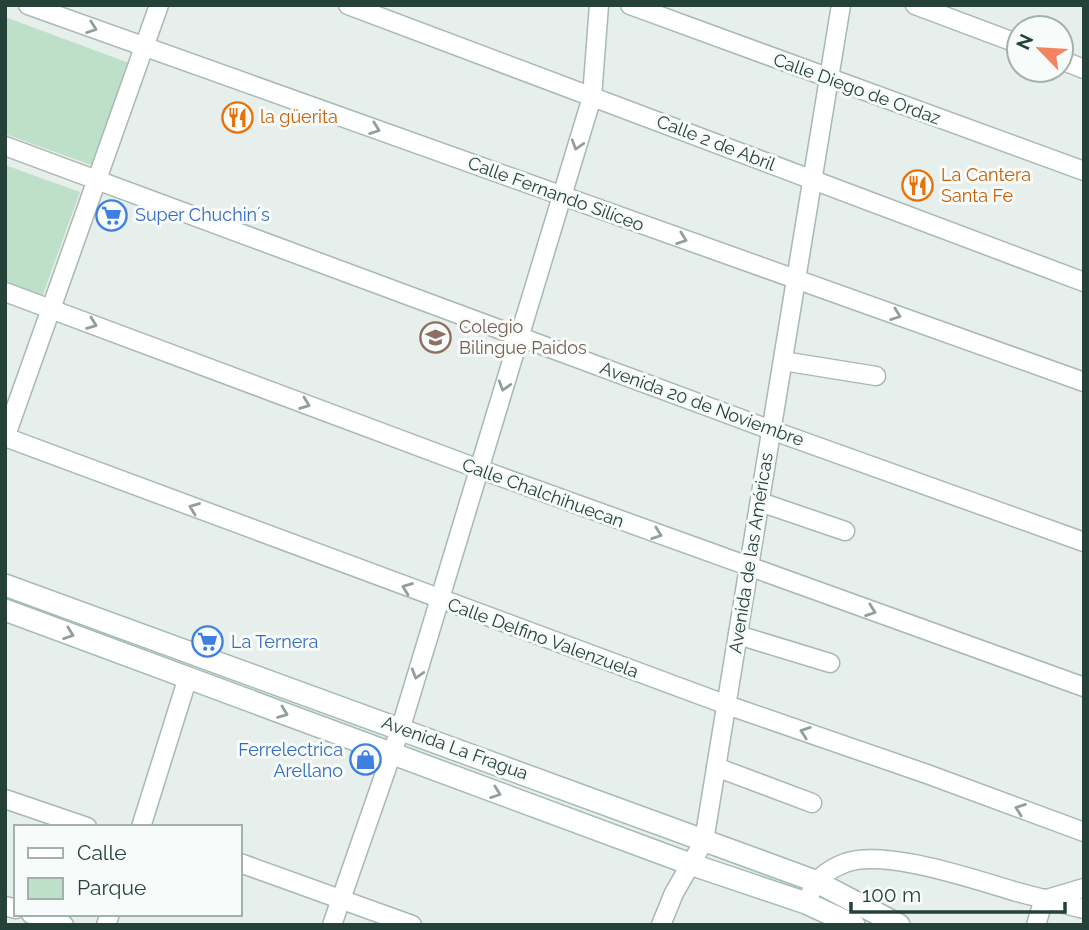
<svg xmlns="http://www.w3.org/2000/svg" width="1089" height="930" font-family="Raleway,sans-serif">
  <rect width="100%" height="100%" fill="#e6efeb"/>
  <g fill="#bfe0c8">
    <polygon points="5,17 129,63 91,165 5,134"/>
    <polygon points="5,165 80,192 40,303 5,291"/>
  </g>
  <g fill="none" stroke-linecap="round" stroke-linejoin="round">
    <defs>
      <g id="street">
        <polyline points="28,5 1084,382"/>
        <polyline points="348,5 1084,282"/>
        <polyline points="630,5 1084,171"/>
        <polyline points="915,5 1019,44"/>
        <polyline points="1061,60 1084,69"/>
        <polyline points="5,146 771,430 1084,542"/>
        <polyline points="5,292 479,469 1084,687"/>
        <polyline points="783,361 876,376"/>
        <polyline points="5,437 727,705 927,774 1084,832"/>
        <polyline points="5,438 159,5"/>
        <polyline points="760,502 845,531"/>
        <polyline points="738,635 830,663"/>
        <polyline points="716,767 812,803"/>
        <polyline points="5,799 87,827"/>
        <polyline points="141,827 188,677"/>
        <polyline points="240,863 412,925"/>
        <polyline points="1047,899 1084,888"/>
        <path d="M 806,903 C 815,881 822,872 845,863 C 884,848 976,880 1017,892 C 1039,898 1061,903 1084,909"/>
        <polyline points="5,906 16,909"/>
        <polyline points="31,914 64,925"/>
        <polyline points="106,925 110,914"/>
        <polyline points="332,925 401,727 592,97 599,5"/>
        <polyline points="661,925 674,893 704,841 841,5"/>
        <polyline points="1036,925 1044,899"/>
      </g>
      <g id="secondary">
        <polyline points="5,585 815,881 899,925"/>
        <polyline points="5,610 690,864 806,903 854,925"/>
      </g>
    </defs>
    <use href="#street" stroke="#a8b8b2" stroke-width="21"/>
    <use href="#secondary" stroke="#a4bbb3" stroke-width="24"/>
    <use href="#street" stroke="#fff" stroke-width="18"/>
    <use href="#secondary" stroke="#fff" stroke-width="21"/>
  </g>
  <defs><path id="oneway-chevron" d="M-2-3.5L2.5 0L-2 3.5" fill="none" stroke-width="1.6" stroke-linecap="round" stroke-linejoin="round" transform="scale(1.75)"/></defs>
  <g stroke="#92a09c">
    <use href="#oneway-chevron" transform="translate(92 28) rotate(20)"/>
    <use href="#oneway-chevron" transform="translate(375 129) rotate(20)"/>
    <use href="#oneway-chevron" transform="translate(577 145) rotate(107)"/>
    <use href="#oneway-chevron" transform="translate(682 239) rotate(20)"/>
    <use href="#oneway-chevron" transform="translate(896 315) rotate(20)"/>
    <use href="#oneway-chevron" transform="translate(92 324) rotate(21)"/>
    <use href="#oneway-chevron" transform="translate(504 386) rotate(107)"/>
    <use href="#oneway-chevron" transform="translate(305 404) rotate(21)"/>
    <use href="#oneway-chevron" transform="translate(194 508) rotate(-159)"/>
    <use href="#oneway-chevron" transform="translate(657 534) rotate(20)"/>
    <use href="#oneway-chevron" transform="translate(407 588) rotate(-159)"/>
    <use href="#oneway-chevron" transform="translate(871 611) rotate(20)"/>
    <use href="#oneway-chevron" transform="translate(69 634) rotate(20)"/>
    <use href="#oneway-chevron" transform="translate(417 674) rotate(107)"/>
    <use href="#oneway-chevron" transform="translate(283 713) rotate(21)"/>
    <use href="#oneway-chevron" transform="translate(805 732) rotate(-161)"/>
    <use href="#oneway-chevron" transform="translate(496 793) rotate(20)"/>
    <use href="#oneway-chevron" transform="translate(1020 809) rotate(-160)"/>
  </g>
  <defs>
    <symbol id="restaurant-ring" viewBox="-11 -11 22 22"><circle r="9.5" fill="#f7fbf9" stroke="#e8710a" stroke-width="1.5"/><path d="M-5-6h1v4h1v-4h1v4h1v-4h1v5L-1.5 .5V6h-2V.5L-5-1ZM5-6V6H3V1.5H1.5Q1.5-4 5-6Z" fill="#e8710a"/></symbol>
    <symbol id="supermarket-ring" viewBox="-11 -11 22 22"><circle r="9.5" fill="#f7fbf9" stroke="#3f7fe0" stroke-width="1.5"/><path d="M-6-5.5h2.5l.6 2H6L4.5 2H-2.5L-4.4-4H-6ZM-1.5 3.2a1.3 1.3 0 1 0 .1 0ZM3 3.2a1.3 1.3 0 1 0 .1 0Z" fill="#3f7fe0"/></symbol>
    <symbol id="school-ring" viewBox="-11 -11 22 22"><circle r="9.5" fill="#f7fbf9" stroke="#8d6e63" stroke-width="1.5"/><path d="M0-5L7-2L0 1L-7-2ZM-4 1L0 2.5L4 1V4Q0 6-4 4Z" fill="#8d6e63"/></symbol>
    <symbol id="shop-ring" viewBox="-11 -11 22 22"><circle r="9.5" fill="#f7fbf9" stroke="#3f7fe0" stroke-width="1.5"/><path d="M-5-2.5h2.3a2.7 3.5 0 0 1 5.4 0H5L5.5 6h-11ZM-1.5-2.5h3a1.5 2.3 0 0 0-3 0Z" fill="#3f7fe0"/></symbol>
  </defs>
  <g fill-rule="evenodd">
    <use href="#restaurant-ring" x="220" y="100" width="35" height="35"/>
    <use href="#restaurant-ring" x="900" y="168" width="35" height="35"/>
    <use href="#supermarket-ring" x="94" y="198" width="35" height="35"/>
    <use href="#school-ring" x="418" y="320" width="35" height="35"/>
    <use href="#supermarket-ring" x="190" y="624" width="35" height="35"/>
    <use href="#shop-ring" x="348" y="742" width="35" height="35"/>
  </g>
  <g text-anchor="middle" stroke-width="6" stroke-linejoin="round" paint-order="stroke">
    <g font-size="18" fill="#24423a" stroke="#f7fbf9">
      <text transform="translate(857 89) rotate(20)" y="6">Calle Diego de Ordaz</text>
      <text transform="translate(716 143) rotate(21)" y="6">Calle 2 de Abril</text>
      <text transform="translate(556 194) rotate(20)" y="6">Calle Fernando Silíceo</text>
      <text transform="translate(702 404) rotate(20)" y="6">Avenida 20 de Noviembre</text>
      <text transform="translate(543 493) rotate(20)" y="6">Calle Chalchihuecan</text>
      <text transform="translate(751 553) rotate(-81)" y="6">Avenida de las Américas</text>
      <text transform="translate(543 638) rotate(20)" y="6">Calle Delfino Valenzuela</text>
      <text transform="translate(455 748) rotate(20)" y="6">Avenida La Fragua</text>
    </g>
    <g font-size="18" fill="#c56008" stroke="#f7fbf9" text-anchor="start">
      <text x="260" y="123">la güerita</text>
      <text x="941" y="181">La Cantera<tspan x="941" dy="21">Santa Fe</tspan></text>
    </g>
    <g font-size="18" fill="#366cbe" stroke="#f7fbf9" text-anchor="start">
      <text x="135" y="221">Super Chuchin´s</text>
      <text x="231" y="648">La Ternera</text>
      <text x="343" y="756" text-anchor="end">Ferrelectrica<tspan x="343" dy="21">Arellano</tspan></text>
    </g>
    <g font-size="18" fill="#785e54" stroke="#f7fbf9" text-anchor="start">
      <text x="459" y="333">Colegio<tspan x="459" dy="21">Bilingue Paidos</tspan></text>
    </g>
  </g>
  <rect width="1089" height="930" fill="none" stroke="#24423a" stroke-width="14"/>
  <rect x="14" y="825" width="228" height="91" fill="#f7fbf9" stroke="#a3b1ad" stroke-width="2"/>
  <rect x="28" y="848" width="35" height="10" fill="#ffffff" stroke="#a3b1ad" stroke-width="2"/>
  <text x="77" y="860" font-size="21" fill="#24423a">Calle</text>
  <rect x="28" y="878" width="35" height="21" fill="#bfe0c8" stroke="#a3b1ad" stroke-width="2"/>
  <text x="77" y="895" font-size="21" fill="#24423a">Parque</text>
  <g transform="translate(1040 49) rotate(295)"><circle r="33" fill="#f7fbf9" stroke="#a3b1ad" stroke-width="2"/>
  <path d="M0-5L12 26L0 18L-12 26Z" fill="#f4845f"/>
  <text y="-10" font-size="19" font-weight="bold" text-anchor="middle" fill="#24423a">N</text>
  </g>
  <path d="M851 902v10h214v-10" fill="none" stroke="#24423a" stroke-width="3.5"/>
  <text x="862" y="902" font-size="21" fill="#24423a" stroke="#f7fbf9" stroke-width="5" paint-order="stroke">100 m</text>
</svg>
